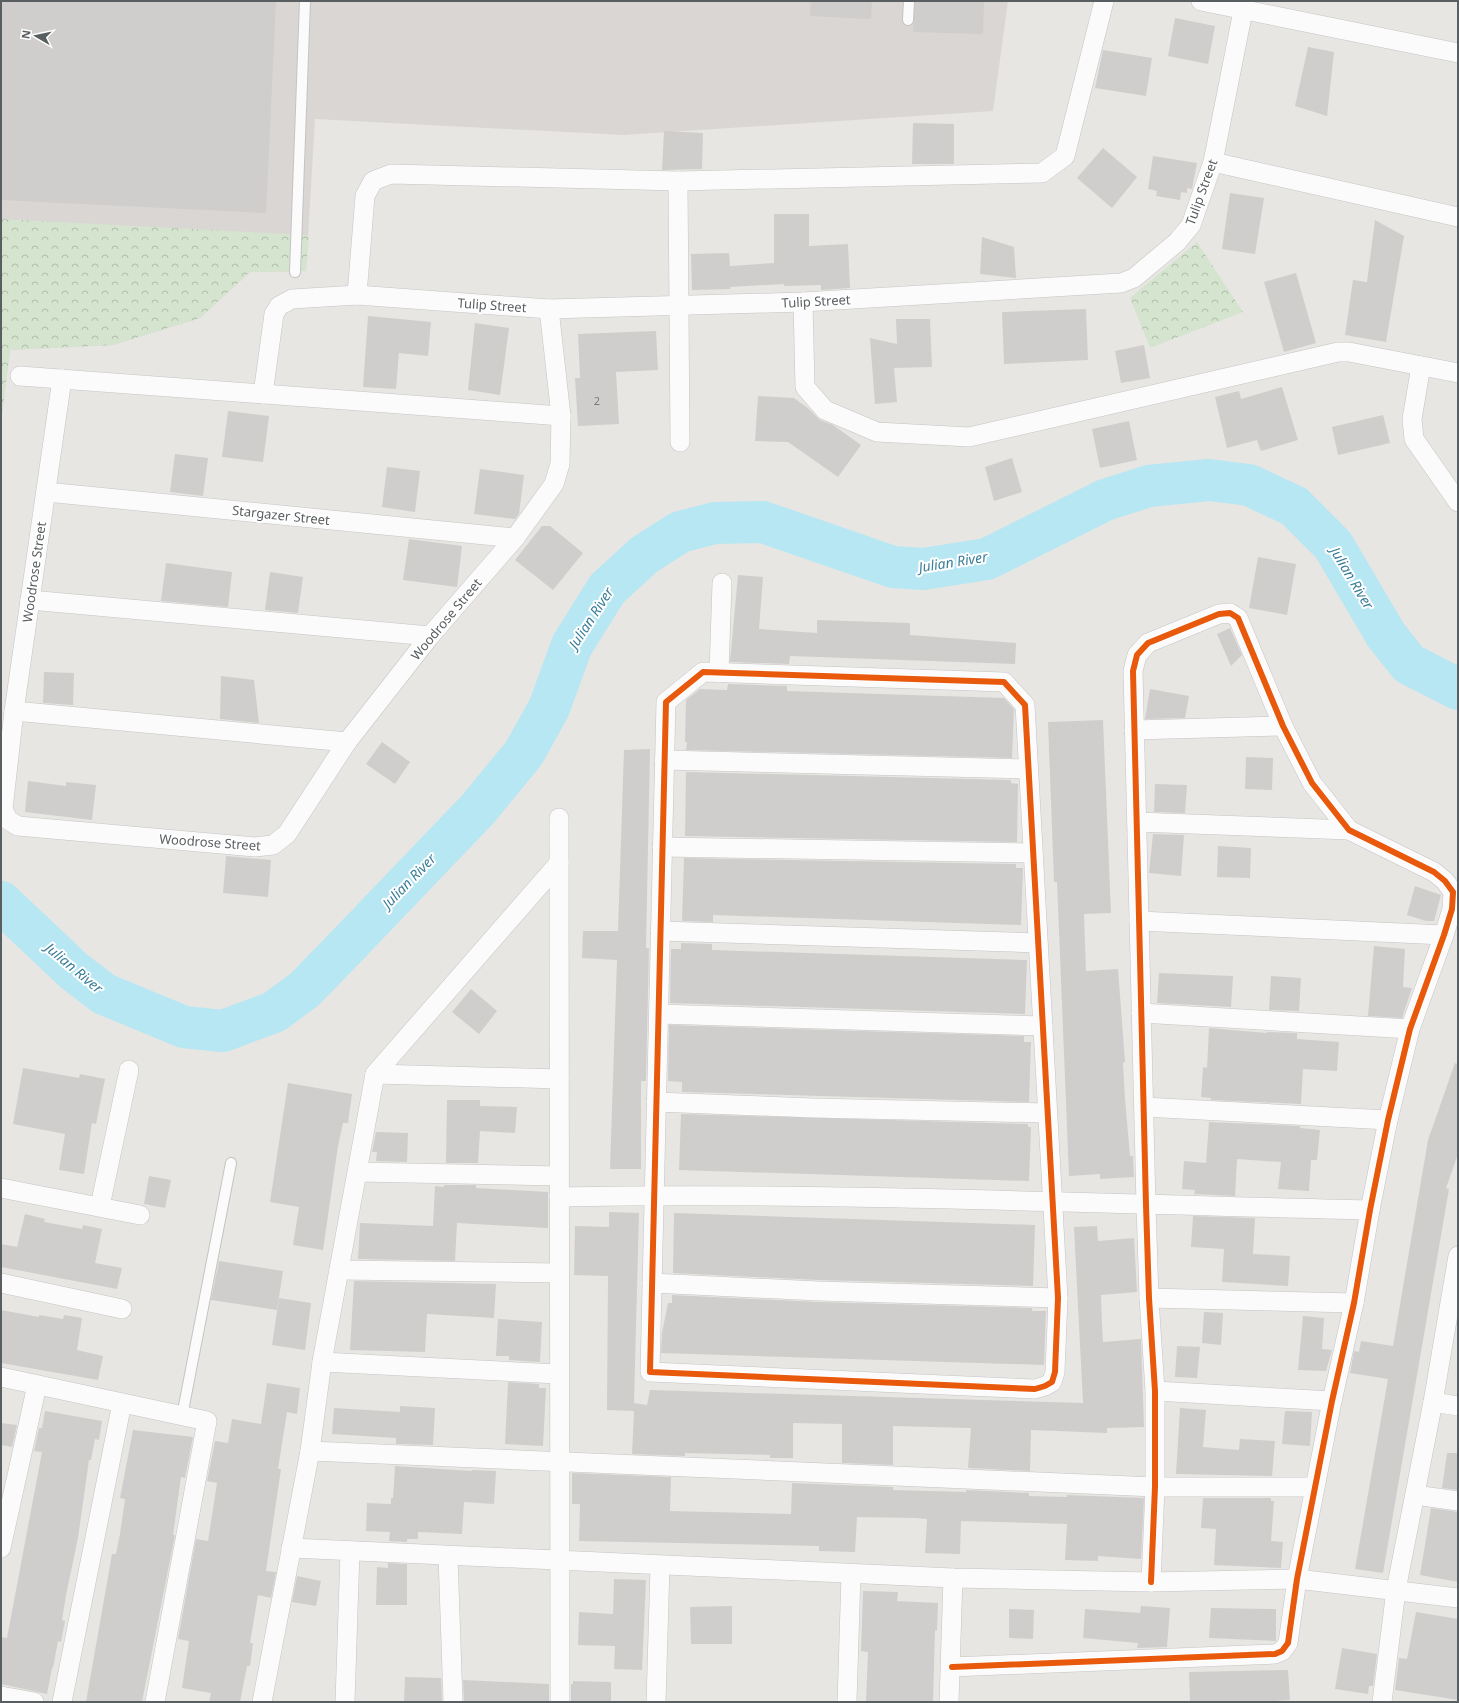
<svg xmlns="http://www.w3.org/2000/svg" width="1459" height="1703" font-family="'Noto Sans',sans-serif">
  <defs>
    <pattern id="forest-crowns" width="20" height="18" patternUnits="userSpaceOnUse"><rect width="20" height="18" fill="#d5e4ce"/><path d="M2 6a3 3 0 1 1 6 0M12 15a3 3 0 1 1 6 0" fill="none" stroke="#b0bcab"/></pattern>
  </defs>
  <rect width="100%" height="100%" fill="#e8e6e3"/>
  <polygon fill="#d9d6d4" points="1,1 1008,1 993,111 623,135 315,119 306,271 250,272 200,318 113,345 10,350 1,423"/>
  <g fill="url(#forest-crowns)">
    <polygon points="1,219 309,235 306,271 250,272 200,318 113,345 10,350 1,423"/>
    <polygon points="1197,242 1243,312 1150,348 1130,298"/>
  </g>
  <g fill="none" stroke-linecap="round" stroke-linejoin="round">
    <polyline stroke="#b6e7f3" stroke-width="42" points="1,902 74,971 104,994 184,1027 223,1031 274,1012 304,990 342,951 478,809 524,753 549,708 572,645 607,589 644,555 680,532 715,523 763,522 893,567 923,569 987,559 1105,500 1149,486 1209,480 1249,485 1294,506 1333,545 1386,635 1409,664 1458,689"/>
  </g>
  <g fill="#d0cecc">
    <polygon points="1,1 276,1 266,213 1,200"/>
    <polygon points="811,1 872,1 871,19 810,16"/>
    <polygon points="915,1 984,1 983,34 913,32"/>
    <polygon points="1175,18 1215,26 1208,64 1168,56"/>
    <polygon points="1308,47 1334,52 1327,116 1295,106"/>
    <polygon points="1103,50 1152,58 1146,96 1095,88"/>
    <polygon points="913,123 954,124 954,164 912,164"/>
    <polygon points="664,131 703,133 702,169 662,170"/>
    <polygon points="1103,148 1137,177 1112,208 1077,178"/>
    <polygon points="1153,156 1197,163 1192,189 1187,188 1187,193 1181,192 1180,200 1156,196 1157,191 1148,189"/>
    <polygon points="1230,193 1264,198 1255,254 1222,249"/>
    <polygon points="774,214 809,214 809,246 848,244 850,288 821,290 821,285 784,286 784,284 730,287 730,289 692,290 691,254 729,253 730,266 774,263"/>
    <polygon points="1375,220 1404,236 1386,342 1345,335 1353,280 1367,282"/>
    <polygon points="982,237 1014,247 1016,278 980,274"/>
    <polygon points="1296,273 1316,343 1284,352 1264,282"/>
    <polygon points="1086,309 1088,360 1004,364 1002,312"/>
    <polygon points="368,316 431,322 428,356 399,353 396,389 363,387"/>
    <polygon points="896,319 930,319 932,367 894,368 897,402 875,404 870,338 897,344"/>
    <polygon points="475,323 509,328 500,395 468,390"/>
    <polygon points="656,331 658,370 616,372 619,424 578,426 575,378 580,378 578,334"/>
    <polygon points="1144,345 1150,378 1121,383 1115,351"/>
    <polygon points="1282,387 1298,440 1261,451 1257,440 1227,448 1215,397 1239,391 1241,399"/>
    <polygon points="758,396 794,398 809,409 820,420 833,425 861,445 838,477 788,442 755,441"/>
    <polygon points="228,411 269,416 263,462 222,457"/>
    <polygon points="1383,415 1390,443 1338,455 1332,427"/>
    <polygon points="1129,421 1137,460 1100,468 1092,429"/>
    <polygon points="175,454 208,458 203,496 170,492"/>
    <polygon points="1012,458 1022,492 994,501 985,467"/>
    <polygon points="387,467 420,471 415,512 382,507"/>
    <polygon points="480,469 524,475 519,514 515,519 474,514"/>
    <polygon points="542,526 550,526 583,553 553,590 515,560"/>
    <polygon points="409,539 462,546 457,587 403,580"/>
    <polygon points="1258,557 1296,564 1287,615 1249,608"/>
    <polygon points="166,563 232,572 228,607 161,601"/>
    <polygon points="270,572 303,577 298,613 265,610"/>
    <polygon points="738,575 763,577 759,629 817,633 817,620 910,623 910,635 1016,643 1015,664 790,656 789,664 730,662"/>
    <polygon points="1230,628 1242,655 1231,666 1217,634"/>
    <polygon points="44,672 74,673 73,705 43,703"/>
    <polygon points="221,676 254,680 259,723 220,719"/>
    <polygon points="728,684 787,686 787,691 1004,698 1014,709 1012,758 686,750 687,742 685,742 686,700 700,689 727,690"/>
    <polygon points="1150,689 1189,696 1185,718 1145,719"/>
    <polygon points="1103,720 1111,913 1084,914 1086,971 1118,969 1125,1062 1123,1063 1125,1099 1130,1156 1133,1156 1134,1177 1100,1179 1100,1174 1069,1176 1057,882 1054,882 1048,722"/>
    <polygon points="382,742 410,762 395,784 366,764"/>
    <polygon points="650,749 646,948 649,948 646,1081 641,1081 641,1169 610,1169 617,960 582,958 583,931 618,931 624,750"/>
    <polygon points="1246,757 1273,758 1272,790 1245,789"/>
    <polygon points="686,772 1011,780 1011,783 1018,784 1017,842 685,836"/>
    <polygon points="28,781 66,786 66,782 96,785 92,820 25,812"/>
    <polygon points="1155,784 1187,785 1185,813 1154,812"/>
    <polygon points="1153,834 1184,835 1181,876 1149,873"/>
    <polygon points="1218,846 1251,848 1250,878 1217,877"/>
    <polygon points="226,856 271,860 268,897 223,893"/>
    <polygon points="684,858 1016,864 1016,868 1023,868 1021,925 713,915 713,922 682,921"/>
    <polygon points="1415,886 1441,895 1434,921 1426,921 1407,915"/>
    <polygon points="681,943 712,944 712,950 1027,960 1025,1014 670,1003 671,949 681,949"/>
    <polygon points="1374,946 1405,949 1403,987 1412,988 1402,1018 1368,1016"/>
    <polygon points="1159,973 1233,976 1231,1007 1157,1003"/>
    <polygon points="1271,976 1301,978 1299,1011 1269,1010"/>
    <polygon points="471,989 497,1011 479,1034 452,1012"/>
    <polygon points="669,1025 1024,1036 1024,1042 1031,1042 1029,1102 682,1092 682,1082 668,1081"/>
    <polygon points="1209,1028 1267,1033 1267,1032 1297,1033 1297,1039 1339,1042 1337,1071 1303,1069 1301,1104 1211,1100 1211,1098 1201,1097 1203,1067 1207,1068"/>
    <polygon points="1455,1063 1458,1064 1458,1154 1446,1188 1449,1189 1383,1573 1355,1569 1388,1379 1350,1373 1354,1351 1359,1352 1361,1341 1393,1346 1428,1140"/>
    <polygon points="23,1068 79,1078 80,1074 105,1079 96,1124 92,1123 84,1174 59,1170 65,1134 13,1124"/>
    <polygon points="288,1083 352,1094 348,1123 343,1123 338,1146 323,1250 293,1245 299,1207 270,1202"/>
    <polygon points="447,1100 480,1100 480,1106 517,1107 515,1133 480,1131 478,1163 446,1163"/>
    <polygon points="681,1114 1028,1124 1028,1127 1031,1127 1029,1181 679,1170"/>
    <polygon points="1209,1122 1300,1126 1300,1128 1320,1130 1317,1160 1311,1160 1309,1191 1278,1189 1281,1162 1237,1159 1235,1196 1194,1194 1195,1190 1182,1189 1184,1161 1206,1163"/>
    <polygon points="376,1132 408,1133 407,1162 376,1161 377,1152 372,1152"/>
    <polygon points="149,1176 171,1180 165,1208 144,1204"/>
    <polygon points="444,1185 476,1185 476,1188 548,1192 548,1228 457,1223 455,1261 358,1259 360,1223 433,1226 435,1186 444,1187"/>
    <polygon points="609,1212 639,1213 634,1403 647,1405 650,1390 1083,1403 1074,1227 1097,1226 1098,1241 1134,1238 1137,1292 1101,1295 1102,1324 1103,1342 1141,1339 1144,1427 1107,1428 1107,1433 1031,1430 1030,1471 968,1468 971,1428 893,1426 893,1465 842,1463 842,1424 793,1423 793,1458 770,1458 770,1455 685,1453 685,1456 632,1454 634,1411 607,1410 608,1276 574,1275 575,1226 609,1227"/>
    <polygon points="674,1213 1035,1225 1033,1286 818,1280 673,1273"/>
    <polygon points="25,1214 45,1219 44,1222 82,1229 83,1225 102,1229 95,1263 122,1268 117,1289 1,1267 1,1244 17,1247"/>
    <polygon points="1193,1216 1255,1218 1253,1254 1290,1256 1288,1286 1222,1282 1224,1249 1191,1247"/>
    <polygon points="219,1261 283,1271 277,1310 211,1300"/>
    <polygon points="354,1281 496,1284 494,1318 427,1314 425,1352 350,1350"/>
    <polygon points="672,1295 818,1302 1032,1308 1032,1311 1046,1311 1044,1365 661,1353 662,1333 668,1303 672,1303"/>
    <polygon points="279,1298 311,1303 305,1350 272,1345"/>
    <polygon points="1,1310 39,1317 39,1315 63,1319 64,1315 82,1318 77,1350 103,1356 98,1380 1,1363"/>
    <polygon points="1204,1312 1223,1313 1221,1345 1202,1343"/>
    <polygon points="1303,1316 1324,1318 1322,1349 1332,1350 1326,1371 1298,1370"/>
    <polygon points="498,1319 542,1322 540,1362 509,1360 509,1356 496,1356"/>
    <polygon points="1177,1346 1200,1347 1197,1378 1175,1377"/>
    <polygon points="508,1382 539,1384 539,1388 546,1388 543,1446 505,1444"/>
    <polygon points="267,1383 300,1388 297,1414 287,1412 278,1469 281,1469 266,1571 276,1572 271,1598 258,1595 250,1643 253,1643 250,1666 247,1666 240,1702 209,1702 211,1693 182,1688 189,1641 178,1639 196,1539 208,1541 217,1483 207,1481 215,1441 228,1443 232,1419 261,1424"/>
    <polygon points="400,1406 435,1408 433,1445 396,1444 396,1438 332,1434 334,1408 400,1412"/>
    <polygon points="1180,1408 1206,1410 1203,1447 1239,1450 1240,1439 1275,1441 1272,1476 1176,1474"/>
    <polygon points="45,1411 102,1421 99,1440 95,1439 91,1460 89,1460 78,1538 66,1595 62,1620 65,1621 61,1642 58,1641 53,1668 52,1668 47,1694 1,1684 1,1637 7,1638 42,1452 34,1451 39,1428 42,1428"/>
    <polygon points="1285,1411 1312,1412 1310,1446 1282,1444"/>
    <polygon points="1,1423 17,1425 12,1447 1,1445"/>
    <polygon points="133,1430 193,1437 185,1478 181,1477 173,1535 175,1535 142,1702 86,1702 112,1554 116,1554 120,1534 125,1499 120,1498"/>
    <polygon points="1447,1453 1458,1453 1458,1490 1442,1488"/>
    <polygon points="395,1466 472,1471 472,1470 496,1471 494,1504 464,1502 462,1534 418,1532 418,1539 407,1539 407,1542 389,1541 390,1532 366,1531 367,1503 391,1504 391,1498 393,1498"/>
    <polygon points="572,1473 671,1477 670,1511 791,1514 792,1483 893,1487 893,1490 966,1492 966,1490 1029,1493 1029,1496 1067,1497 1067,1495 1144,1498 1141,1559 1098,1556 1098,1561 1065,1560 1067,1524 1033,1523 961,1521 960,1554 925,1553 927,1519 915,1518 857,1517 855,1552 819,1551 819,1546 579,1541 580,1504 572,1504"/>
    <polygon points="1203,1498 1271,1498 1271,1501 1274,1501 1271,1541 1283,1542 1281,1568 1214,1565 1216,1529 1201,1528"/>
    <polygon points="1431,1508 1458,1512 1458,1582 1420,1575"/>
    <polygon points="388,1563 407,1564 407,1605 376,1605 377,1567 388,1568"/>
    <polygon points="297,1576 321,1581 316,1606 292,1602"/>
    <polygon points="614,1579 646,1580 642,1670 614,1669 615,1646 578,1645 579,1612 613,1614"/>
    <polygon points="863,1591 898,1592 897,1601 938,1603 937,1631 935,1630 933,1702 866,1702 868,1652 861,1651"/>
    <polygon points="732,1606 732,1644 691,1644 690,1607"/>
    <polygon points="1141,1606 1170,1608 1167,1647 1137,1648 1138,1643 1083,1638 1085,1609 1140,1613"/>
    <polygon points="1211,1608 1276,1609 1276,1641 1209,1638"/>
    <polygon points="1009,1609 1034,1610 1033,1639 1009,1638"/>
    <polygon points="1416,1612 1458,1619 1458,1700 1395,1690 1399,1658 1407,1659"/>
    <polygon points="1342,1648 1377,1654 1373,1686 1369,1686 1368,1694 1335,1689"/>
    <polygon points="1288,1670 1290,1700 1259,1702 1190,1702 1189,1672"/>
    <polygon points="405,1677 441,1678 442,1702 404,1702"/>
    <polygon points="463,1680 549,1684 549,1702 464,1702"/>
    <polygon points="573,1681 611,1682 611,1702 571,1702 571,1684 573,1684"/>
  </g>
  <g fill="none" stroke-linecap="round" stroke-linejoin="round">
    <defs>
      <g id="lane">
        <polyline points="908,20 909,1"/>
        <polyline points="295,272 305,1"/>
        <polyline points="182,1416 231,1163"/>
      </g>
      <g id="street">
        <polyline points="1201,1 1458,53"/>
        <polyline points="1213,162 1458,217"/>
        <polyline points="678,181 680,442"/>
        <polyline points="357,295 365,196 373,181 391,174 678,181 1042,173 1065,156 1104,1"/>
        <polyline points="803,302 805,387 825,410 877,432 969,437 1338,352 1349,352 1458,373"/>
        <polyline points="1421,366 1412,419 1414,439 1458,502"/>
        <polyline points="20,376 561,416"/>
        <polyline points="62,379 14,711 3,809 8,820 18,826 255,847 273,845 287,834 347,742 430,636 515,538 554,484 560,464 561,416 549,309"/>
        <polyline points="263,394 274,314 279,306 292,299 357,295 549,309 803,302 1121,283 1134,278 1177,242 1191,225 1213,162 1245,1"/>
        <polyline points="46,492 515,538"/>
        <polyline points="30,600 430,636"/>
        <polygon points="703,672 1004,682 1025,705 1058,1298 1055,1372 1052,1382 1045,1386 1035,1389 650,1372 666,702"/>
        <polyline points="719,673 722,583"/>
        <polyline points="14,711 347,742"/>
        <polyline points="1134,730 1283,726"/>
        <polyline points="664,760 1028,769"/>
        <polyline points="559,818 560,1702"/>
        <polyline points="1137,822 1349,830"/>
        <polyline points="662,847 1033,853"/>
        <polyline points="1139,921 1444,935"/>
        <polyline points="660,931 1038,943"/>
        <polyline points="1141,1013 1410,1029"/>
        <polyline points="659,1014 1043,1026"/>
        <polyline points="375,1074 559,1079"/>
        <polyline points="656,1102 813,1108 1047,1113"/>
        <polyline points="1144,1107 1388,1120"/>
        <polyline points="358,1172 559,1176"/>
        <polyline points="1,1188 140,1215"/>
        <path d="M 559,1197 C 830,1192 1100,1204 1370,1210"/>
        <polyline points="100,1206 129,1070"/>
        <polyline points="339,1270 559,1273"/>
        <polyline points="1,1283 122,1309"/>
        <polyline points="652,1283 818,1291 1058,1298"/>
        <polyline points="1149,1298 1354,1303"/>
        <polyline points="322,1362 558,1374"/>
        <polyline points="1,1377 207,1421 155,1702"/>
        <polyline points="1155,1391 1332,1401"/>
        <polyline points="1433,1402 1458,1406"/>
        <polyline points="310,1451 1155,1487 1315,1487"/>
        <polyline points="1415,1495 1458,1501"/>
        <polyline points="1,1548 37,1385"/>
        <polyline points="291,1548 953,1578 1151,1582 1297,1579 1458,1598"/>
        <polyline points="448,1556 453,1702"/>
        <polyline points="952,1667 1275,1654 1282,1651 1288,1643 1297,1579 1332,1401 1354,1303 1370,1210 1388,1120 1410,1029 1444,935 1452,909 1453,892 1445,881 1434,872 1349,830 1312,783 1283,726 1238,618 1230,613 1219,614 1148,643 1137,655 1133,671 1146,1205 1149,1298 1155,1391 1155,1487 1151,1582"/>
        <polyline points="1,1696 34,1702"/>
        <polyline points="62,1702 122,1403"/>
        <polyline points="262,1702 310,1451 322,1362 375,1074 559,863"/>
        <polyline points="345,1702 350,1551"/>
        <polyline points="656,1702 660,1566"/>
        <polyline points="847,1702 851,1574"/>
        <polyline points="949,1702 953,1578"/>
        <polyline points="1382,1702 1396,1590 1433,1402 1458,1256"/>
      </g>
    </defs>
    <use href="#lane" stroke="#c4c4c4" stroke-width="12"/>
    <use href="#street" stroke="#c4c4c4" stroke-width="20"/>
    <use href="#lane" stroke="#fcfbfb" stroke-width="10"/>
    <use href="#street" stroke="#fcfbfb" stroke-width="19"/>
    <defs>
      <g id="cycleway">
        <polygon points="703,672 1004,682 1025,705 1058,1298 1055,1372 1052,1382 1045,1386 1035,1389 650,1372 666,702"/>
        <polyline points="952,1667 1275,1654 1282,1651 1288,1643 1297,1579 1332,1401 1354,1303 1370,1210 1388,1120 1410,1029 1444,935 1452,909 1453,892 1445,881 1434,872 1349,830 1312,783 1283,726 1238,618 1230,613 1219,614 1148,643 1137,655 1133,671 1146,1205 1149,1298 1155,1391 1155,1487 1151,1582"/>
      </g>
    </defs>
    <use href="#cycleway" stroke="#fff" stroke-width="8"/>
    <use href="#cycleway" stroke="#e8590c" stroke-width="6"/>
  </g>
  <g text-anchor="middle" stroke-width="4" stroke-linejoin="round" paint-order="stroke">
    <g font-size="11" fill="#787b7c">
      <text x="597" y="405">2</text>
    </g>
    <g font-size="13" fill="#595e60" stroke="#fff">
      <text transform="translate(1201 192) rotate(-70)" y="5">Tulip Street</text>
      <text transform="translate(816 301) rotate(-3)" y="5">Tulip Street</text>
      <text transform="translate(492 305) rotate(4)" y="5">Tulip Street</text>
      <text transform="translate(281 515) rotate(6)" y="5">Stargazer Street</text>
      <text transform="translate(34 572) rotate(-82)" y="5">Woodrose Street</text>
      <text transform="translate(446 619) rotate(-50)" y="5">Woodrose Street</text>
      <text transform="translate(210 842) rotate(4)" y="5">Woodrose Street</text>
    </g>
    <g font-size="14" font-style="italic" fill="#3b7e98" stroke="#fff">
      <text transform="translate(953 562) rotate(-9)" y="5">Julian River</text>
      <text transform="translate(1352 578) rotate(59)" y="5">Julian River</text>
      <text transform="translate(591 618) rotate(-57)" y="5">Julian River</text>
      <text transform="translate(409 881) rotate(-46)" y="5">Julian River</text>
      <text transform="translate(74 968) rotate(40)" y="5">Julian River</text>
    </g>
  </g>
  <rect width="1459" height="1703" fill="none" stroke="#595e60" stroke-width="4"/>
  <g transform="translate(36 36) rotate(279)" stroke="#ffffff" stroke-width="3" paint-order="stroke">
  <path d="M0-3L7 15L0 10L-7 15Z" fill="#595e60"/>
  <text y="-6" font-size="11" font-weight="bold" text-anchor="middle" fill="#595e60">N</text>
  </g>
</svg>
